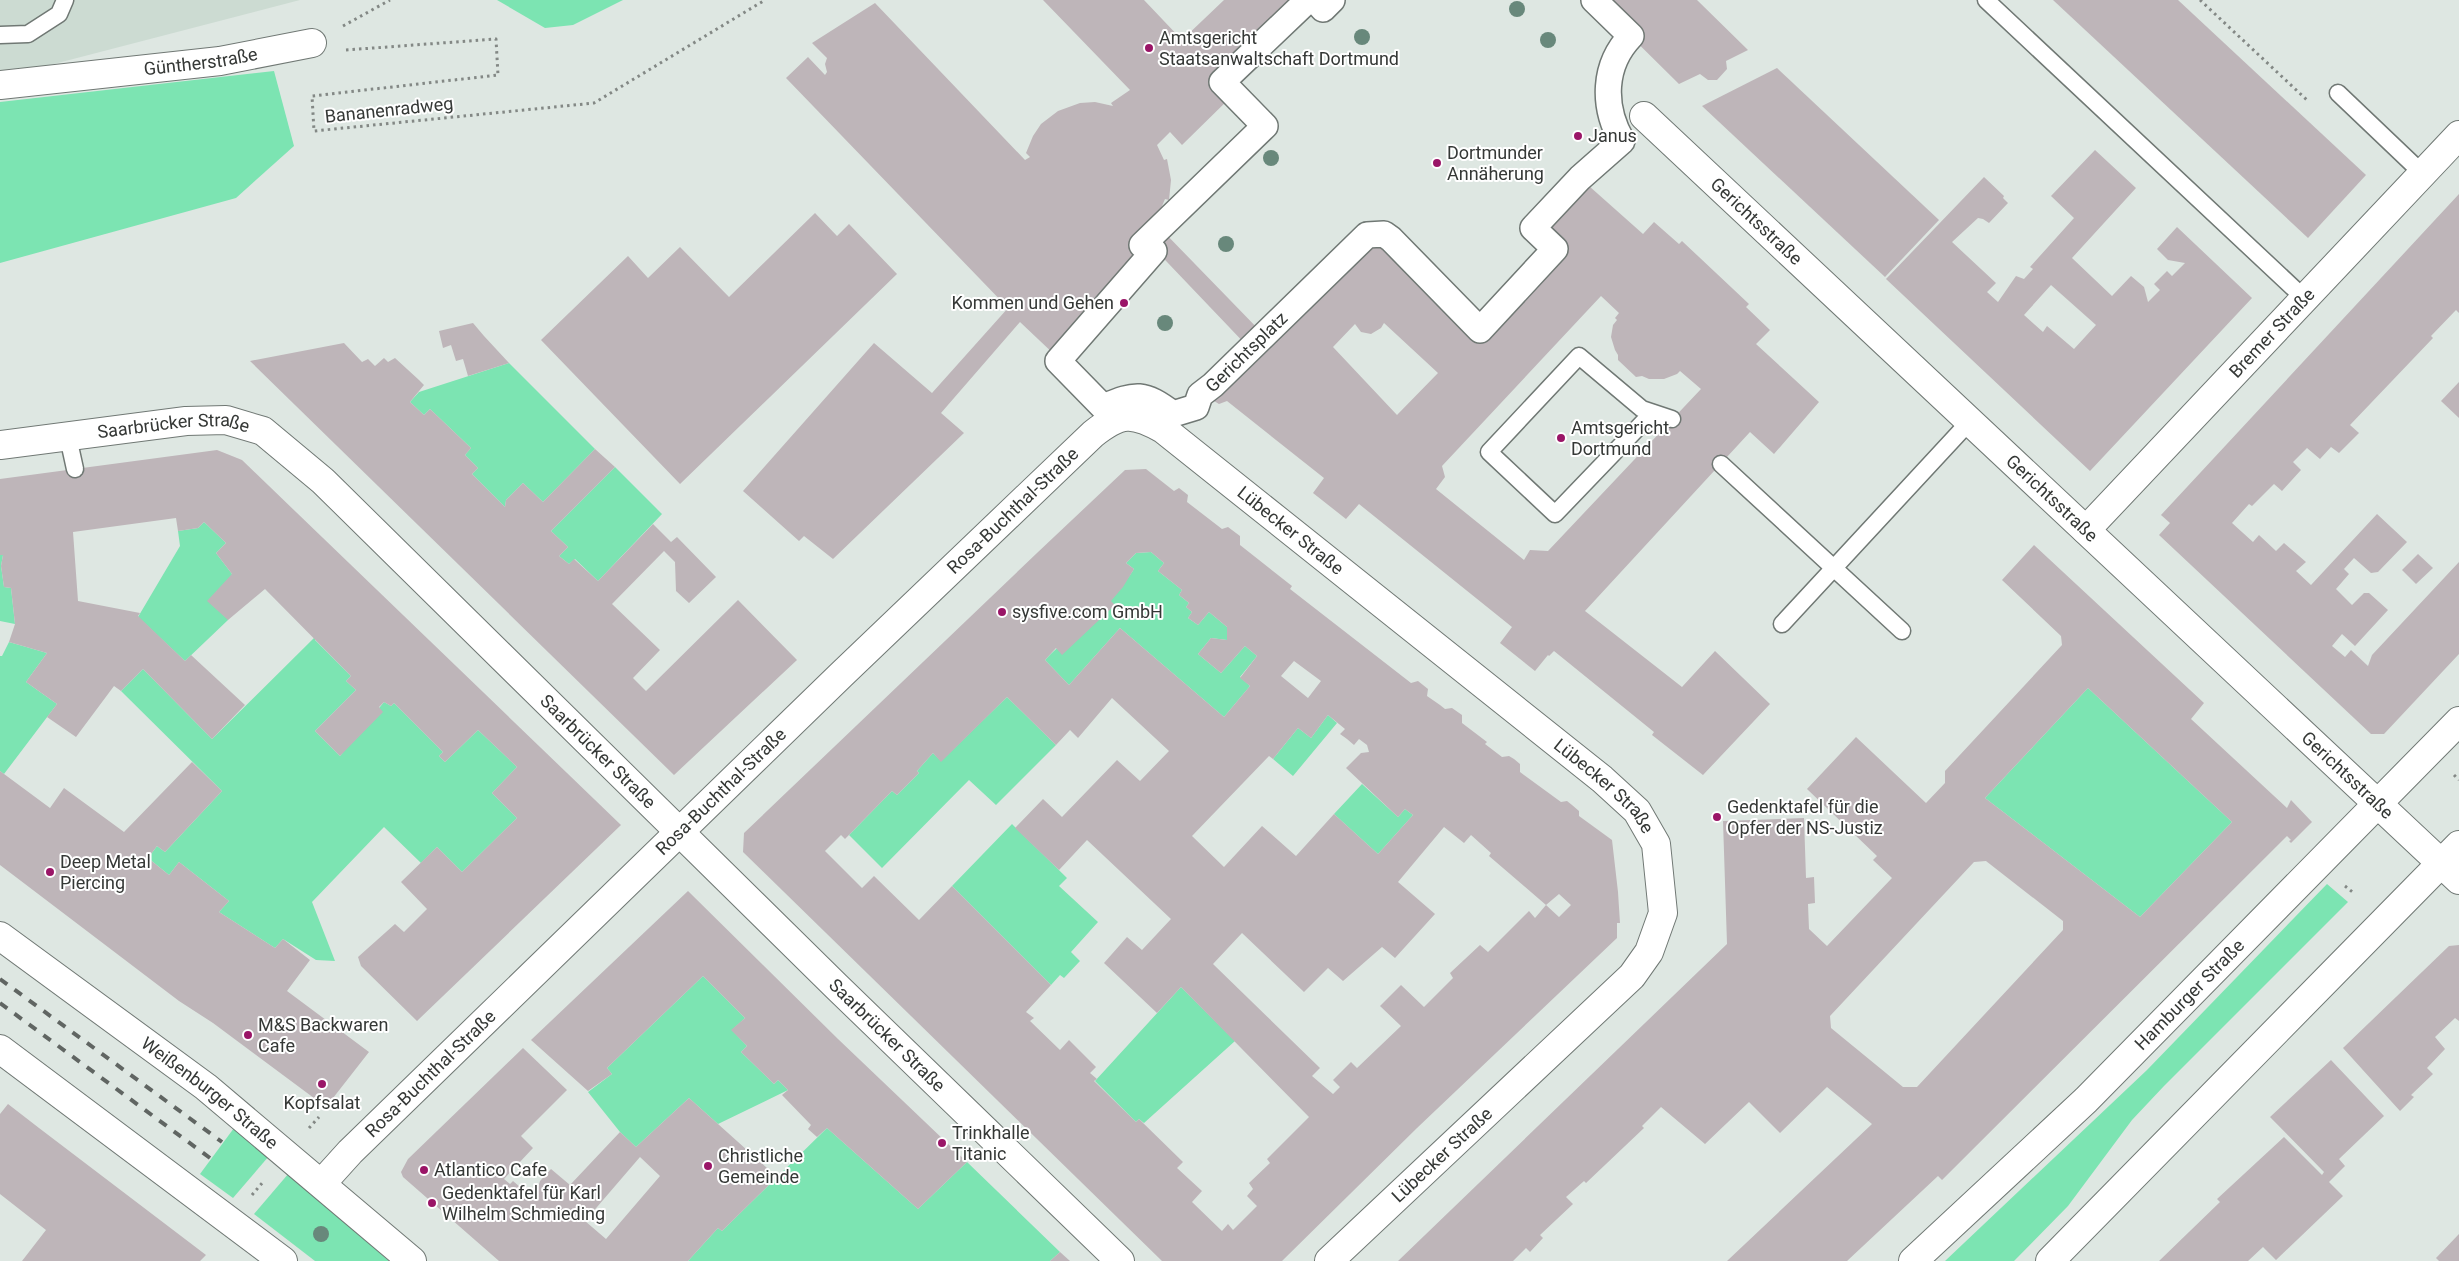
<svg xmlns="http://www.w3.org/2000/svg" width="2459" height="1261" font-family="Roboto,sans-serif">
  <rect width="100%" height="100%" fill="#dee7e2"/>
  <polygon fill="#ccdbd2" points="0,0 300,0 0,78"/>
  <g fill="#7ce4b2">
    <polygon points="497,0 623,0 573,25 545,28"/>
    <polygon points="274,71 294,146 236,198 0,263 0,102"/>
    <polygon points="509,363 595,449 543,502 523,483 506,500 505,507 472,474 478,468 465,455 471,448 430,409 424,415 410,402 419,392"/>
    <polygon points="615,467 662,514 598,581 575,559 569,564 559,556 568,547 551,531"/>
    <polygon points="204,522 226,543 216,553 232,574 228,620 185,661 138,617 180,546 178,531 198,528"/>
    <path d="M 1151,552 L 1164,563 L 1158,571 L 1182,590 L 1179,595 L 1189,603 L 1186,607 L 1192,612 L 1188,618 L 1198,625 L 1209,612 L 1227,627 L 1227,640 L 1211,638 L 1198,654 L 1221,673 L 1245,646 L 1257,656 L 1240,677 L 1250,686 L 1224,717 L 1120,628 L 1069,685 L 1045,660 C 1075,629 1111,606 1134,569 L 1126,563 L 1136,553 Z"/>
    <polygon points="0,555 3,555 1,566 4,587 11,588 15,624 0,621"/>
    <polygon points="315,637 315,640 351,676 346,681 356,690 315,731 340,756 384,702 391,706 394,703 443,752 439,756 445,762 478,730 517,767 492,793 517,818 462,872 437,847 421,863 384,827 312,902 335,961 316,960 283,939 275,948 219,912 229,901 179,862 169,875 148,858 157,846 165,852 222,791 121,691 143,669 212,739"/>
    <polygon points="9,642 47,653 26,682 57,704 4,774 0,771 0,656 2,656"/>
    <polygon points="2088,688 2232,822 2140,917 1985,798"/>
    <polygon points="1007,697 1056,745 996,805 969,780 882,868 849,835 892,791 897,795 919,773 917,771 933,753 941,761"/>
    <polygon points="1328,715 1337,723 1293,776 1273,759 1298,728 1311,738"/>
    <polygon points="1362,784 1398,817 1405,809 1413,815 1378,854 1334,814"/>
    <polygon points="1012,824 1067,878 1059,886 1098,922 1071,952 1080,961 1064,978 1060,975 1051,985 952,886"/>
    <polygon points="2327,884 2348,902 2164,1086 2132,1120 2068,1206 2014,1261 1945,1261 2147,1070"/>
    <polygon points="703,976 745,1018 732,1030 747,1046 741,1052 774,1084 778,1080 788,1090 718,1124 689,1098 636,1147 620,1132 588,1092 612,1074 607,1068"/>
    <polygon points="1181,987 1235,1041 1144,1123 1139,1119 1136,1122 1095,1081"/>
    <polygon points="234,1128 269,1156 233,1198 200,1174"/>
    <polygon points="827,1128 918,1209 967,1162 1060,1252 1050,1261 688,1261 718,1228 722,1231"/>
    <polygon points="289,1173 389,1261 315,1261 254,1214"/>
  </g>
  <g fill="#beb5b9" fill-rule="evenodd">
    <path d="M 1043,0 L 1144,0 L 1182,40 L 1224,0 L 1308,0 L 1222,82 L 1234,94 L 1182,145 L 1170,132 L 1157,145 L 1164,160 L 1167,159 L 1171,180 L 1169,200 L 1165,199 L 1157,218 L 1160,228 L 1264,335 L 1367,235 L 1480,330 L 1555,249 L 1533,228 L 1580,178 L 1643,234 L 1654,222 L 1679,244 L 1682,241 L 1749,304 L 1746,307 L 1770,330 L 1756,344 L 1819,402 L 1774,454 L 1750,432 L 1585,611 L 1682,687 L 1715,651 L 1770,704 L 1703,775 L 1652,735 L 1654,732 L 1554,651 L 1549,656 L 1548,655 L 1535,671 L 1500,643 L 1512,627 L 1359,504 L 1346,519 L 1313,493 L 1324,478 L 1227,401 L 1219,404 L 1214,401 L 1212,399 L 1250,349 L 1147,241 L 1057,357 L 1020,322 L 941,413 L 964,433 L 833,559 L 804,536 L 799,541 L 743,491 L 874,343 L 932,393 L 1008,308 L 786,78 L 808,57 L 825,75 L 827,72 L 825,64 L 827,58 L 812,43 L 875,3 L 1025,160 L 1030,157 L 1026,153 L 1033,136 L 1041,124 L 1058,111 L 1080,103 L 1095,102 L 1113,106 L 1111,103 L 1130,90 ZM 1601,296 L 1619,313 L 1615,318 L 1617,320 L 1613,325 L 1611,337 L 1615,350 L 1618,355 L 1618,360 L 1636,377 L 1642,376 L 1649,379 L 1664,379 L 1677,374 L 1680,371 L 1701,389 L 1548,551 L 1530,550 L 1524,560 L 1436,489 L 1445,477 L 1442,466 ZM 1384,323 L 1438,373 L 1397,415 L 1333,347 L 1355,324 L 1361,332 L 1371,334 L 1381,328 Z"/>
    <polygon points="1594,0 1697,0 1748,50 1726,61 1727,69 1717,80 1708,80 1700,74 1679,84"/>
    <polygon points="2053,0 2178,0 2366,175 2308,238"/>
    <polygon points="1777,68 1939,220 1885,277 1702,106"/>
    <path d="M 2095,150 L 2136,188 L 2072,258 L 2112,296 L 2131,276 L 2144,287 L 2148,302 L 2160,290 L 2154,284 L 2167,271 L 2172,276 L 2185,263 L 2168,260 L 2157,249 L 2177,227 L 2252,298 L 2090,471 L 1886,279 L 1984,177 L 2004,196 L 2003,198 L 2008,203 L 1989,223 L 1983,219 L 1978,218 L 1952,242 L 1996,283 L 1987,292 L 1998,302 L 2016,276 L 2024,279 L 2033,269 L 2030,267 L 2074,218 L 2051,196 ZM 2051,285 L 2096,325 L 2074,349 L 2047,326 L 2043,332 L 2024,315 Z"/>
    <polygon points="2459,194 2459,313 2456,310 2431,336 2433,338 2350,425 2359,433 2339,453 2331,447 2320,459 2307,448 2293,462 2301,470 2282,491 2274,484 2252,506 2249,504 2232,523 2253,542 2259,535 2276,551 2284,543 2306,562 2296,571 2311,585 2377,514 2407,542 2378,572 2371,573 2354,558 2344,569 2349,574 2336,589 2352,605 2364,593 2369,593 2388,610 2355,646 2342,634 2332,646 2345,657 2351,650 2368,666 2372,655 2459,562 2459,654 2384,734 2371,734 2159,535 2170,523 2161,515"/>
    <polygon points="815,213 837,236 849,224 897,274 680,484 541,340 628,256 648,278 680,247 729,297"/>
    <polygon points="473,323 484,336 509,363 468,376 463,359 456,361 451,345 443,348 439,331"/>
    <polygon points="344,343 362,362 368,359 375,366 384,358 388,362 395,358 419,380 424,385 410,402 424,415 430,409 471,448 465,455 478,468 472,474 505,507 506,500 523,483 543,502 595,449 615,467 551,531 568,547 559,556 569,564 574,559 598,581 653,524 671,542 677,537 716,577 689,603 676,591 675,562 664,551 612,604 660,650 633,678 646,691 738,600 797,660 674,775 250,361"/>
    <polygon points="2459,382 2459,418 2441,401"/>
    <polygon points="217,450 242,460 621,825 417,1021 361,966 358,957 395,924 404,932 427,909 401,882 437,847 462,872 517,818 492,793 517,767 478,730 445,762 439,756 443,752 394,703 391,706 384,702 379,707 383,712 340,756 315,731 356,690 346,681 351,676 265,589 228,620 207,601 232,574 216,553 226,543 204,522 198,528 178,531 176,518 73,532 78,601 140,613 138,616 185,661 191,655 245,705 212,739 143,669 121,691 114,686 76,737 47,717 57,704 26,682 47,653 9,642 15,624 11,588 4,587 1,566 3,555 0,555 0,479"/>
    <path d="M 1146,469 L 1174,491 L 1179,488 L 1188,495 L 1187,502 L 1222,529 L 1228,527 L 1240,536 L 1240,545 L 1292,586 L 1290,589 L 1411,683 L 1418,681 L 1428,689 L 1427,696 L 1440,705 L 1445,709 L 1452,708 L 1462,715 L 1462,723 L 1487,742 L 1485,744 L 1502,757 L 1509,756 L 1514,759 L 1520,764 L 1520,772 L 1561,802 L 1567,801 L 1572,805 L 1579,811 L 1579,816 L 1612,840 L 1618,892 L 1620,923 L 1617,923 L 1617,938 L 1417,1128 L 1282,1261 L 1162,1261 L 743,852 L 744,833 L 1037,553 L 1125,470 ZM 1151,552 L 1164,563 L 1158,571 L 1182,590 L 1179,595 L 1189,603 L 1186,607 L 1192,612 L 1188,618 L 1198,625 L 1209,612 L 1227,627 L 1227,640 L 1211,638 L 1198,654 L 1221,673 L 1245,646 L 1257,656 L 1240,678 L 1250,686 L 1224,717 L 1120,628 L 1069,685 L 1045,660 L 1056,648 L 1062,655 L 1115,605 L 1111,601 L 1123,587 L 1134,569 L 1126,563 L 1136,553 ZM 1294,661 L 1321,681 L 1308,698 L 1281,676 ZM 1007,697 L 1056,745 L 1070,730 L 1078,738 L 1112,698 L 1169,751 L 1140,781 L 1117,760 L 1062,817 L 1043,799 L 1015,828 L 1059,870 L 1087,840 L 1171,919 L 1142,950 L 1127,937 L 1104,963 L 1157,1013 L 1181,987 L 1309,1117 L 1267,1159 L 1270,1163 L 1249,1183 L 1253,1189 L 1247,1196 L 1257,1206 L 1233,1230 L 1228,1224 L 1222,1231 L 1192,1202 L 1202,1191 L 1177,1168 L 1183,1162 L 1139,1119 L 1136,1122 L 1094,1081 L 1097,1079 L 1090,1073 L 1096,1067 L 1069,1040 L 1060,1050 L 1030,1021 L 1034,1018 L 1026,1012 L 1051,985 L 952,886 L 919,920 L 874,876 L 862,888 L 825,851 L 841,835 L 845,839 L 892,791 L 897,795 L 919,773 L 917,771 L 933,753 L 941,762 ZM 1328,715 L 1345,729 L 1340,734 L 1347,739 L 1354,745 L 1359,739 L 1367,745 L 1369,752 L 1361,753 L 1346,768 L 1398,817 L 1405,809 L 1413,815 L 1378,854 L 1334,814 L 1296,856 L 1262,826 L 1224,867 L 1192,836 L 1269,756 L 1273,759 L 1298,728 L 1311,738 ZM 1444,827 L 1464,843 L 1471,835 L 1491,853 L 1489,856 L 1546,905 L 1535,918 L 1529,911 L 1488,952 L 1480,945 L 1450,973 L 1453,978 L 1424,1007 L 1401,985 L 1380,1006 L 1401,1026 L 1357,1068 L 1351,1062 L 1333,1080 L 1340,1087 L 1333,1094 L 1312,1076 L 1320,1068 L 1213,964 L 1242,933 L 1304,992 L 1328,968 L 1343,981 L 1382,947 L 1395,958 L 1435,914 L 1398,882 ZM 1559,894 L 1571,905 L 1559,917 L 1546,905 Z"/>
    <path d="M 2034,545 L 2204,703 L 2191,719 L 2287,808 L 2291,800 L 2312,822 L 2291,843 L 2289,841 L 2291,840 L 2287,836 L 1942,1180 L 1938,1176 L 1847,1261 L 1727,1261 L 1872,1124 L 1827,1087 L 1780,1133 L 1749,1102 L 1705,1144 L 1661,1107 L 1642,1126 L 1644,1128 L 1586,1183 L 1584,1181 L 1566,1197 L 1573,1204 L 1540,1235 L 1543,1238 L 1530,1252 L 1526,1248 L 1513,1261 L 1398,1261 L 1727,944 L 1723,821 L 1804,818 L 1806,878 L 1814,877 L 1815,903 L 1808,904 L 1809,929 L 1827,946 L 1892,878 L 1873,860 L 1877,856 L 1807,789 L 1856,737 L 1926,803 L 1945,783 L 1945,771 L 2062,645 L 2061,636 L 2002,580 ZM 2088,688 L 2232,822 L 2140,917 L 1985,798 ZM 1986,861 L 2063,921 L 2063,930 L 1917,1087 L 1903,1087 L 1831,1028 L 1830,1016 L 1974,862 Z"/>
    <polygon points="2418,554 2433,568 2416,584 2402,570"/>
    <polygon points="192,762 222,791 165,852 157,846 148,858 169,875 179,862 229,901 219,912 275,948 283,939 310,960 287,991 369,1052 326,1107 213,1023 179,1001 0,865 0,771 50,808 64,788 124,832"/>
    <polygon points="688,891 838,1039 967,1162 918,1209 827,1128 817,1137 808,1129 811,1125 782,1095 788,1090 778,1080 774,1084 741,1052 747,1046 731,1030 745,1018 703,976 607,1068 612,1074 588,1091 531,1040"/>
    <polygon points="2459,945 2459,1021 2455,1018 2435,1037 2445,1049 2427,1068 2433,1074 2411,1095 2414,1097 2400,1111 2343,1048 2449,946"/>
    <path d="M 523,1048 L 567,1090 L 521,1136 L 533,1148 L 504,1179 L 510,1184 L 513,1181 L 534,1199 L 540,1181 L 551,1169 L 570,1185 L 620,1132 L 636,1147 L 689,1098 L 777,1177 L 722,1231 L 718,1228 L 688,1261 L 499,1261 L 403,1177 L 401,1172 L 408,1159 ZM 640,1157 L 660,1176 L 606,1239 L 585,1221 Z"/>
    <polygon points="2331,1060 2384,1116 2339,1159 2345,1166 2329,1182 2343,1196 2276,1260 2263,1247 2248,1261 2159,1261 2220,1202 2217,1199 2284,1137 2322,1175 2324,1172 2270,1117"/>
    <polygon points="8,1104 39,1128 206,1255 200,1261 22,1261 46,1230 0,1194 0,1114"/>
    <polygon points="2459,1234 2459,1261 2439,1261 2436,1258"/>
    <polygon points="1060,1252 1070,1261 1050,1261"/>
  </g>
  <g fill="none" stroke-linecap="round" stroke-linejoin="round">
    <defs>
      <g id="service">
        <polyline points="1986,0 2304,298"/>
        <polyline points="0,35 28,34 59,14 65,0"/>
        <polyline points="2338,93 2423,174"/>
        <polyline points="1652,413 1555,514 1489,452 1579,356 1642,409 1672,419"/>
        <polyline points="68,437 75,469"/>
        <polyline points="1721,464 1902,631"/>
        <polyline points="1782,624 1971,420"/>
      </g>
      <g id="pedestrian">
        <path id="s1" d="M 1308,0 L 1222,82 L 1265,126 L 1142,245 L 1149,252 L 1152,249 L 1154,251 L 1058,361 L 1103,407 C 1137,393 1143,392 1173,414 L 1196,407 L 1200,395 L 1213,385 L 1367,235 L 1384,234 L 1391,239 L 1480,330 L 1555,249 L 1533,228 L 1580,178 L 1622,141 C 1602,106 1603,65 1631,36 L 1594,0"/>
        <polyline points="1315,0 1323,9 1332,0"/>
      </g>
      <g id="minor">
        <path id="s2" d="M 0,85 L 220,61 L 312,43"/>
        <path id="s3" d="M 1644,116 L 2459,880"/>
        <path id="s4" d="M 0,445 L 186,421 L 226,420 L 263,431 L 323,481 L 836,986 L 1120,1261"/>
        <path id="s5" d="M 2086,530 L 2459,135"/>
        <path id="s6" d="M 322,1183 L 350,1152 L 841,675 L 1093,434 C 1121,412 1132,412 1163,429 L 1602,779 L 1637,811 L 1656,844 L 1663,913 L 1649,952 L 1632,976 L 1329,1261"/>
      </g>
      <g id="secondary">
        <path id="s7" d="M 0,936 L 206,1087 L 412,1261"/>
        <polyline points="0,1049 283,1261"/>
        <path id="s8" d="M 1913,1261 L 2086,1100 L 2459,721"/>
        <polyline points="2050,1261 2459,845"/>
      </g>
    </defs>
    <use href="#service" stroke="#707874" stroke-width="19"/>
    <use href="#pedestrian" stroke="#707874" stroke-width="28"/>
    <use href="#minor" stroke="#707874" stroke-width="30"/>
    <use href="#secondary" stroke="#707874" stroke-width="30"/>
    <g stroke="#838885" stroke-width="3" stroke-dasharray="2.5 4" stroke-linecap="butt">
      <polyline points="2200,0 2308,101"/>
      <polyline points="343,26 390,0"/>
      <polyline points="346,50 496,39 498,75 312,96 314,131 594,103 765,0"/>
      <polyline points="2454,775 2459,780"/>
      <polyline points="2345,886 2355,894"/>
      <polyline points="309,1128 319,1117"/>
      <polyline points="252,1195 263,1182"/>
    </g>
    <use href="#service" stroke="#fff" stroke-width="16"/>
    <use href="#pedestrian" stroke="#fff" stroke-width="25"/>
    <use href="#minor" stroke="#fff" stroke-width="28"/>
    <use href="#secondary" stroke="#fff" stroke-width="28"/>
    <g stroke="#606562" stroke-width="4" stroke-dasharray="9 9" stroke-linecap="butt">
      <polyline points="0,979 222,1142"/>
      <polyline points="0,1003 210,1158"/>
    </g>
  </g>
  <g fill="#68887b">
    <circle cx="1517" cy="9" r="8"/>
    <circle cx="1362" cy="37" r="8"/>
    <circle cx="1548" cy="40" r="8"/>
    <circle cx="1271" cy="158" r="8"/>
    <circle cx="1226" cy="244" r="8"/>
    <circle cx="1165" cy="323" r="8"/>
    <circle cx="321" cy="1234" r="8"/>
  </g>
  <g fill="#9a1567" stroke="#fff" stroke-width="2">
    <circle cx="1149" cy="48" r="5"/>
    <circle cx="1578" cy="136" r="5"/>
    <circle cx="1437" cy="163" r="5"/>
    <circle cx="1124" cy="303" r="5"/>
    <circle cx="1561" cy="438" r="5"/>
    <circle cx="1002" cy="612" r="5"/>
    <circle cx="1717" cy="817" r="5"/>
    <circle cx="50" cy="872" r="5"/>
    <circle cx="248" cy="1035" r="5"/>
    <circle cx="322" cy="1084" r="5"/>
    <circle cx="942" cy="1143" r="5"/>
    <circle cx="708" cy="1166" r="5"/>
    <circle cx="424" cy="1170" r="5"/>
    <circle cx="432" cy="1203" r="5"/>
  </g>
  <g text-anchor="middle" stroke-width="4" stroke-linejoin="round" paint-order="stroke">
    <g font-size="18" fill="#353836" stroke="#fff" text-anchor="start">
      <text x="1159" y="44">Amtsgericht<tspan x="1159" dy="21">Staatsanwaltschaft Dortmund</tspan></text>
      <text x="1588" y="142">Janus</text>
      <text x="1447" y="159">Dortmunder<tspan x="1447" dy="21">Annäherung</tspan></text>
      <text x="1114" y="309" text-anchor="end">Kommen und Gehen</text>
      <text x="1571" y="434">Amtsgericht<tspan x="1571" dy="21">Dortmund</tspan></text>
      <text x="1012" y="618">sysfive.com GmbH</text>
      <text x="1727" y="813">Gedenktafel für die<tspan x="1727" dy="21">Opfer der NS-Justiz</tspan></text>
      <text x="60" y="868">Deep Metal<tspan x="60" dy="21">Piercing</tspan></text>
      <text x="258" y="1031">M&amp;S Backwaren<tspan x="258" dy="21">Cafe</tspan></text>
      <text x="322" y="1109" text-anchor="middle">Kopfsalat</text>
      <text x="952" y="1139">Trinkhalle<tspan x="952" dy="21">Titanic</tspan></text>
      <text x="718" y="1162">Christliche<tspan x="718" dy="21">Gemeinde</tspan></text>
      <text x="434" y="1176">Atlantico Cafe</text>
      <text x="442" y="1199">Gedenktafel für Karl<tspan x="442" dy="21">Wilhelm Schmieding</tspan></text>
    </g>
    <g font-size="18" fill="#353836" stroke="#fff">
      <text dy="6" stroke="none"><textPath href="#s2" startOffset="202">Güntherstraße</textPath></text>
      <text transform="translate(389 110) rotate(-6)" y="6">Bananenradweg</text>
      <text dy="6" stroke="none"><textPath href="#s3" startOffset="154">Gerichtsstraße</textPath></text>
      <text dy="6" stroke="none"><textPath href="#s5" startOffset="271">Bremer Straße</textPath></text>
      <text dy="6" stroke="none"><textPath href="#s1" startOffset="755">Gerichtsplatz</textPath></text>
      <text dy="6" stroke="none"><textPath href="#s4" startOffset="175">Saarbrücker Straße</textPath></text>
      <text dy="6" stroke="none"><textPath href="#s3" startOffset="559">Gerichtsstraße</textPath></text>
      <text dy="6" stroke="none"><textPath href="#s6" startOffset="964">Rosa-Buchthal-Straße</textPath></text>
      <text dy="6" stroke="none"><textPath href="#s6" startOffset="1315">Lübecker Straße</textPath></text>
      <text dy="6" stroke="none"><textPath href="#s4" startOffset="730">Saarbrücker Straße</textPath></text>
      <text dy="6" stroke="none"><textPath href="#s3" startOffset="964">Gerichtsstraße</textPath></text>
      <text dy="6" stroke="none"><textPath href="#s6" startOffset="1720">Lübecker Straße</textPath></text>
      <text dy="6" stroke="none"><textPath href="#s6" startOffset="559">Rosa-Buchthal-Straße</textPath></text>
      <text dy="6" stroke="none"><textPath href="#s8" startOffset="384">Hamburger Straße</textPath></text>
      <text dy="6" stroke="none"><textPath href="#s4" startOffset="1135">Saarbrücker Straße</textPath></text>
      <text dy="6" stroke="none"><textPath href="#s6" startOffset="154">Rosa-Buchthal-Straße</textPath></text>
      <text dy="6" stroke="none"><textPath href="#s7" startOffset="262">Weißenburger Straße</textPath></text>
      <text transform="translate(1442 1155) rotate(-43)" y="6">Lübecker Straße</text>
    </g>
  </g>
</svg>
